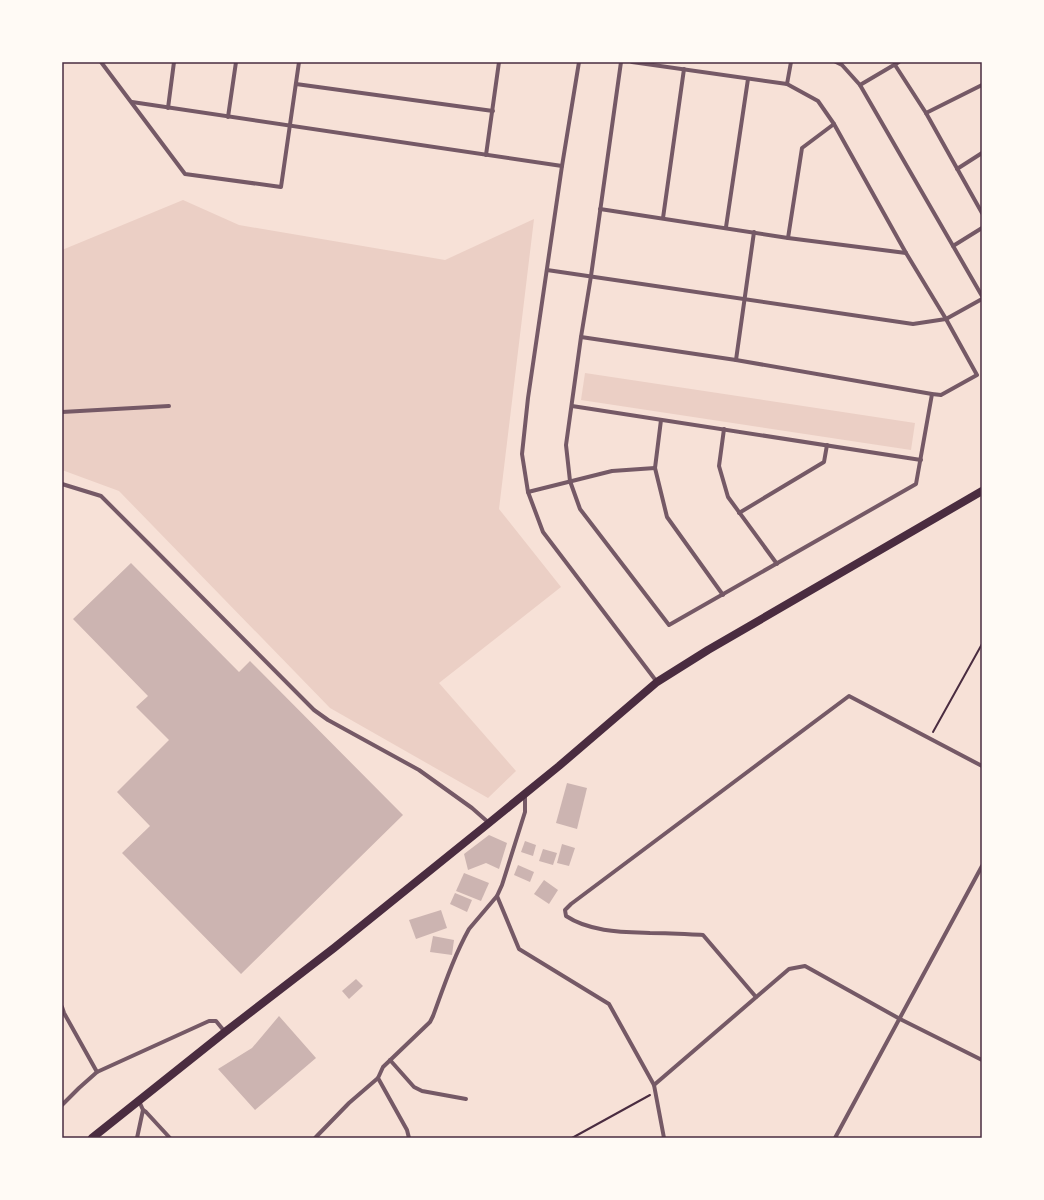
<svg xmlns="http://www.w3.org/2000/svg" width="1044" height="1200" font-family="'Public Sans',sans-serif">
  <rect width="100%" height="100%" fill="#f7e1d7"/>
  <g fill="#ebcfc5">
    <polygon points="183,200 239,225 445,260 534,219 499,509 561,587 439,683 516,771 488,798 330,708 119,491 62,470 62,250"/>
    <polygon points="585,373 915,423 911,450 581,400"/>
  </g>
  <g fill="#ccb4b1">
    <polygon points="131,563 239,672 250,661 403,815 241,974 122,853 150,826 117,792 169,740 136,707 148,696 73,619"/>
    <polygon points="567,783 587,788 577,829 556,823"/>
    <polygon points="489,835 507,843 499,869 486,863 468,870 464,854"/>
    <polygon points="525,841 536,845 533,856 521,852"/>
    <polygon points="562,844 575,848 569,866 557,863"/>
    <polygon points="543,849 557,853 553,865 539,861"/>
    <polygon points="518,865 534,872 530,882 514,875"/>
    <polygon points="464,873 489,883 481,901 456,891"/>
    <polygon points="544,880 558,890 549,904 534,894"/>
    <polygon points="455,893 472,900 467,912 450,904"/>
    <polygon points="441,910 447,928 416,939 409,920"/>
    <polygon points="433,936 454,940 452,955 430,952"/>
    <polygon points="356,979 363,986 349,999 342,991"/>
    <polygon points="279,1016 316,1058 255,1110 218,1069 252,1048"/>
  </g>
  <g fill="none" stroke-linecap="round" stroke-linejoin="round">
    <g stroke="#4a2c40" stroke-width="2">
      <polyline points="933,732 982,644"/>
      <polyline points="572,1138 650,1095"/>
    </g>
    <g stroke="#755966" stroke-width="4">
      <polyline points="101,62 185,174 281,187 299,62"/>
      <polyline points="579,62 562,166 528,398 522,454 528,492 543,532 657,682"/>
      <polyline points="621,62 591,276 581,337 566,445 570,481 580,509 669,625 916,484 932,394"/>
      <polyline points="836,62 842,65 860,85 982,296"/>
      <polyline points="895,65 926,113 982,213"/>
      <polyline points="296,84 493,111"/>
      <polyline points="787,84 791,62"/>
      <polyline points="860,85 899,62"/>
      <polyline points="132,102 562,166"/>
      <polyline points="168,108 174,62"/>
      <polyline points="926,113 982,85"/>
      <polyline points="228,117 236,62"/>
      <polyline points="486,155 499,62"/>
      <polyline points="957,169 982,153"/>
      <polyline points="600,209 788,238 906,253"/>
      <polyline points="663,218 684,69"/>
      <polyline points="726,227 748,79"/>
      <polyline points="788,238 802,148 834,124"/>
      <polyline points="953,246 982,228"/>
      <polyline points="547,270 913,324 946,319 982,299"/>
      <polyline points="581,337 736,360 932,394 941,395 977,375 946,319 906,253 834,124 818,101 787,84 632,62"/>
      <polyline points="736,360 754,232"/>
      <polyline points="572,406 921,460"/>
      <polyline points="62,412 169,406"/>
      <polyline points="661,420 655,468 667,517 723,595"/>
      <polyline points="724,429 719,466 728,497 777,564"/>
      <polyline points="62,484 101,496 148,543 314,710 328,720 419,770 472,808 489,823"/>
      <polyline points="528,492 612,471 655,468"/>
      <polyline points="739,513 824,462 827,445"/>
      <polyline points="497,896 519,949 609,1004 654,1085 664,1138"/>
      <path d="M 756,997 L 703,935 C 685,934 668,933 650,933 C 623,932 590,932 566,916 L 565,910 L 571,904 L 849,696 L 982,766"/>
      <polyline points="62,1007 64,1013 97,1072"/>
      <polyline points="390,1060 414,1087 422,1091 466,1099"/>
      <polyline points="654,1085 789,969 805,966 900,1019 982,1060"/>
      <polyline points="62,1105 79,1088 97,1072 209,1021 216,1021 225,1032"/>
      <polyline points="143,1110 146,1112 170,1138"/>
      <polyline points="137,1138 143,1110 139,1101"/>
      <polyline points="315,1138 349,1103 378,1078"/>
      <path d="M 409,1138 L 407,1130 L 378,1078 L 383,1067 L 430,1022 L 433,1016 C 444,986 454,956 469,929 L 497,896 L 502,885 L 525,812 L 525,794"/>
      <polyline points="835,1138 982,866"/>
    </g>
    <polyline stroke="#4a2c40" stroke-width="8" points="92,1138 225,1032 334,948 489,823 559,766 657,682 708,650 982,491"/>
  </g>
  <rect width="1044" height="1200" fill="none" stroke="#fffaf5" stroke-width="126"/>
  <rect x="63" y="63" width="918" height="1074" fill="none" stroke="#4a2c40" stroke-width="1.5"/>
</svg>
